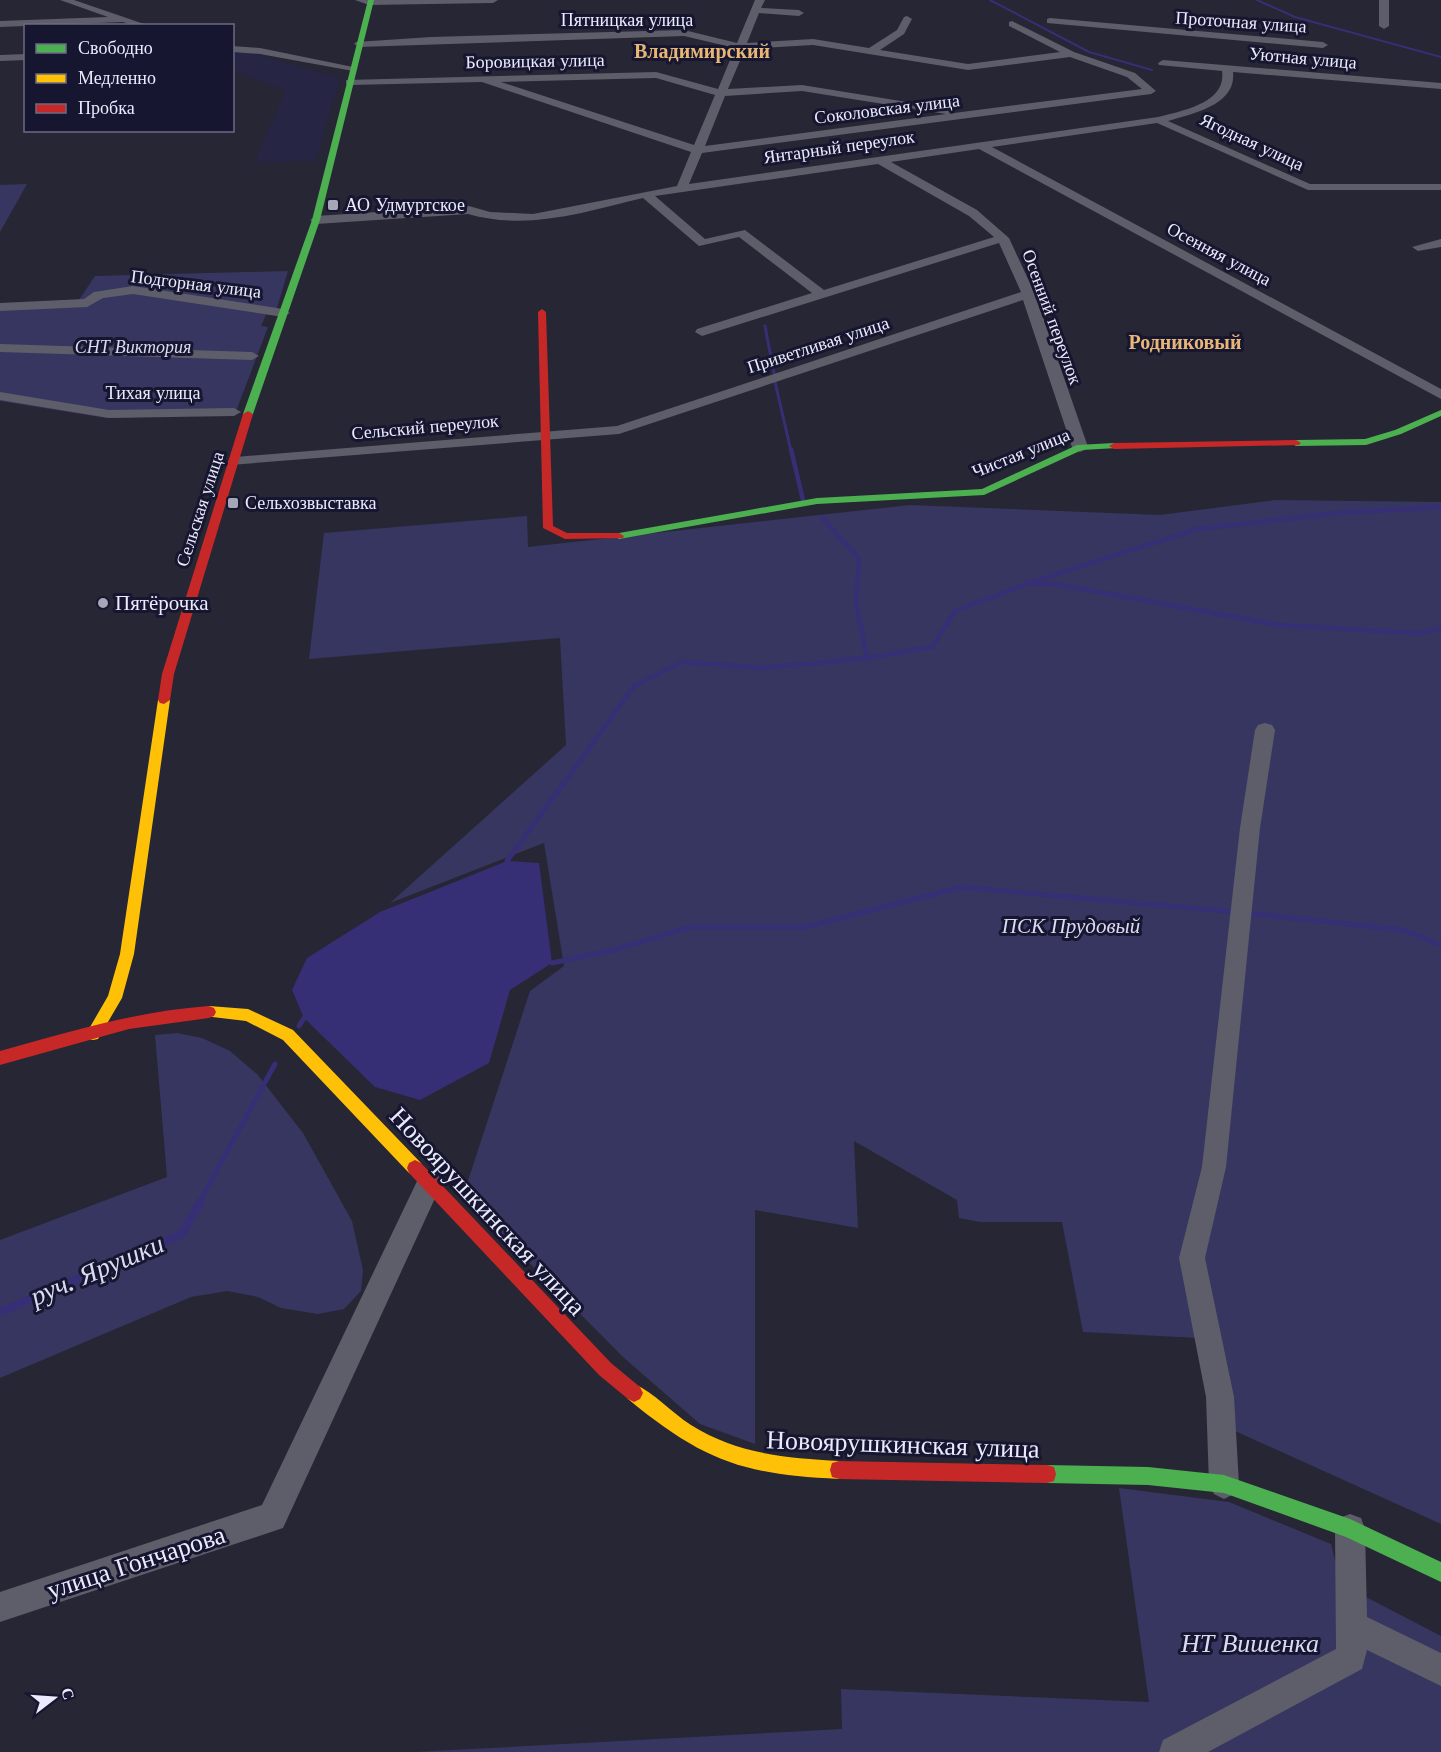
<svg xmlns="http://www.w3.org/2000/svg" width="1441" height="1752" font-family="'Libre Baskerville',serif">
  <rect width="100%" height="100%" fill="#262634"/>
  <polygon fill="#262543" points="241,50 340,78 316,161 254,163 285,90 233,71 233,54"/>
  <g fill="#373660">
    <polygon points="27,184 0,232 0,185"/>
    <polygon points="288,271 277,308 269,308 261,326 268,327 235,414 106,418 0,401 0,304 79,300 95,276"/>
    <polygon points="1275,500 1441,502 1441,1524 1213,1421 1198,1338 1083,1332 1062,1222 980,1222 959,1218 957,1200 854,1141 858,1228 755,1210 755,1444 700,1424 623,1357 463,1196 530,991 564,966 544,843 390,903 566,745 560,638 309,659 324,533 527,516 528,547 910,505 1160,515"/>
    <polygon points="177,1033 202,1038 230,1051 257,1074 303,1133 352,1221 363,1270 361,1291 344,1309 318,1314 281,1308 258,1297 227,1291 191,1297 0,1378 0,1240 167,1177 155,1035"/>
    <polygon points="1119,1488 1229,1502 1331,1544 1341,1584 1441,1636 1441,1752 415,1752 842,1729 841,1689 1149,1702"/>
  </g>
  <polygon fill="#362f75" points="507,861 539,863 552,963 510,990 489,1063 420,1100 375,1087 304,1018 292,990 307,958 380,912"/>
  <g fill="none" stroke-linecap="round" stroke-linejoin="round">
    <g stroke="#362f75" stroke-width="2">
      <polyline points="990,0 1089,52 1152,70"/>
      <polyline points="1257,0 1295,17 1441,57"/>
    </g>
    <g stroke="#362f75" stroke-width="3">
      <polyline points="765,326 774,373"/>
      <polyline points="775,382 791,451"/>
    </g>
    <g stroke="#362f75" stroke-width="4.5">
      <polyline points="791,449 803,500"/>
      <polyline points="822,518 859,558 856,602 867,658"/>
      <polyline points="1032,582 1197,529 1338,513 1441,507"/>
      <polyline points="567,779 634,686 682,662 763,668 867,658 932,647 955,611 1029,583 1061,585 1278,625 1419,633 1441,629"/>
    </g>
    <g stroke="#362f75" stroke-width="5">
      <polyline points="507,861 568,777"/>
      <polyline points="1246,913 1404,930 1441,945"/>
      <polyline points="552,963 614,950 690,927 806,927 961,887 1236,912"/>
      <polyline points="299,1026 304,1018"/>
      <polyline points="199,1203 275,1064"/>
    </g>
    <polyline stroke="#362f75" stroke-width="8" points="0,1312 182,1234 200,1202"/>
    <g fill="#5e5e6a" fill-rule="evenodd">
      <polygon points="60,0 74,0 150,26 135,26 123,22 0,27 0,21 108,17"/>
      <polygon points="355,0 498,0 493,3 369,5"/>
      <path d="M 755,0 L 765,0 L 761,8 L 799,10 L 804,13 L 799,16 L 759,13 L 747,43 L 813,39 L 869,48 L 897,30 L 904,17 L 907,16 L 912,19 L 904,34 L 880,50 L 968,64 L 1060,52 L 1009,26 L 1009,22 L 1012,21 L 1074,52 L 1135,73 L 1156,91 L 1151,94 L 702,153 L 689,184 L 1158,117 C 1181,111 1227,103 1222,71 L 1159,65 L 1158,63 L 1163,60 L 1441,83 L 1441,89 L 1233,72 C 1237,105 1192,114 1168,121 L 1310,184 L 1441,184 L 1441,190 L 1308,190 L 1157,123 L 992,147 L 1441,389 L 1441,399 L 979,149 L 891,162 L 977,210 L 1009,238 L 1035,294 L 1088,447 L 1085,450 L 1080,452 L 1072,447 L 1023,300 L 619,434 L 230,465 L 227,462 L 230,459 L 235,457 L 617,426 L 1021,292 L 999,243 L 702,336 L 695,332 L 697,329 L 812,293 L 739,237 L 699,246 L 643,198 C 585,212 527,231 468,214 L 316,224 L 310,220 L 316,216 L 469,206 L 490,212 L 533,214 L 677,186 L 691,152 L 482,82 L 350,85 L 346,84 L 346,80 L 656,72 L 718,89 L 735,48 L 684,36 L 359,47 L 354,44 L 356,42 L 431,37 L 684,30 L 737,43 ZM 813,45 L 968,70 L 1070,57 L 1127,77 L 1142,89 L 954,113 L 950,109 L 802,85 L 728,89 L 745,49 ZM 656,78 L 715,95 L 694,145 L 501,82 ZM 802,91 L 946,114 L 705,146 L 725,96 ZM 878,164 L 969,216 L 994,237 L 824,290 L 745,230 L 705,239 L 655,196 Z"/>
      <polygon points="1379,0 1389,0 1389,26 1384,29 1379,26"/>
      <polygon points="1050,18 1323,42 1328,45 1323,48 1047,23 1047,19"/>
      <polygon points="232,46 260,48 358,68 353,71 260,54 232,52"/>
      <polygon points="26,54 26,60 0,61 0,55"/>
      <polygon points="1441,239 1441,247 1418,251 1412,247"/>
      <polygon points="133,286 283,309 290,313 283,317 133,294 103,298 87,307 0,311 0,303 84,299 94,292"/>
      <polygon points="0,344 252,352 259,356 252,360 0,352"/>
      <polygon points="0,392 109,410 234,408 241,412 234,416 109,418 0,400"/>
      <polygon points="1265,723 1272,725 1275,730 1260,828 1226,1167 1205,1258 1234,1397 1239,1484 1234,1494 1224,1499 1214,1494 1209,1484 1206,1397 1179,1258 1202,1167 1240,828 1255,730 1258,725"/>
      <polygon points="429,1171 438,1175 442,1183 283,1528 0,1622 0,1592 262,1505 420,1175"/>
      <polygon points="1350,1514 1361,1518 1365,1529 1367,1617 1441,1653 1441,1686 1367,1650 1362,1669 1208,1752 1159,1752 1163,1740 1336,1649 1335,1529 1339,1518"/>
    </g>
    <g fill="#4caf50" fill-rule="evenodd">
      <polygon points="368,0 374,0 320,220 253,414 245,416 243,414 312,220"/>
      <polygon points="1441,410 1441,416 1401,434 1366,445 1296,446 1291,443 1296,440 1365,439 1395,430"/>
      <polygon points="1114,443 1119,446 1117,448 1082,450 984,495 817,504 619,539 614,536 619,533 817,498 982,489 1077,445"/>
      <polygon points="1047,1465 1148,1467 1224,1475 1350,1519 1441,1562 1441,1582 1346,1537 1224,1493 1148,1485 1047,1483 1040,1481 1038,1474 1040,1467"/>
    </g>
    <g fill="#ffc107" fill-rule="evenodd">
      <polygon points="164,696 170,700 134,954 122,998 98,1039 93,1040 88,1039 86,1034 108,996 120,954 158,700"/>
      <polygon points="209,1006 248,1009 293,1030 421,1163 423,1168 421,1173 415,1176 409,1173 283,1040 246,1021 204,1016 202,1012 204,1008"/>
      <path d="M 634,1384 C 655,1393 672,1413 691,1425 C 737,1454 786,1458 839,1461 L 846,1463 L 848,1470 L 846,1477 L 839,1479 C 743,1475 702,1460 628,1399 L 625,1393 L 628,1387 Z"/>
    </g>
    <g fill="#c62828" fill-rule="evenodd">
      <polygon points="542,309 546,312 553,526 567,533 619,533 624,536 623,538 565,539 543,528 538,312"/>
      <polygon points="248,411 253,414 174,674 170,700 164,704 160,703 158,700 162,674 243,414"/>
      <polygon points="1296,440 1301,443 1299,445 1114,449 1109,446 1114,443"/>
      <path d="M 209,1006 L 214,1008 L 216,1012 L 214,1016 L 209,1018 L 129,1029 L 0,1065 L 0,1051 C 69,1032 137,1011 209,1006 Z"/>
      <polygon points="415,1160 421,1163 611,1363 640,1387 643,1393 640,1399 634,1402 628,1399 599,1375 409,1173 407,1168 409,1163"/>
      <polygon points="839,1461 1047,1465 1054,1467 1056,1474 1054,1481 1047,1483 839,1479 832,1477 830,1470 832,1463"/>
    </g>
  </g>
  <g fill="#a5a6b7" stroke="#171630" stroke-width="2">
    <rect x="327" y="199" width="12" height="12" rx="3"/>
    <rect x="227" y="497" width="12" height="12" rx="3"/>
    <circle cx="103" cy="603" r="6"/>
  </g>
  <g text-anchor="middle" stroke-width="6" stroke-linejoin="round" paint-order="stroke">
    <g font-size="18" fill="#eaebfe" stroke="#171630">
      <text x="627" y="26">Пятницкая улица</text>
      <text transform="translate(1241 22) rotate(4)" y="6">Проточная улица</text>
      <text transform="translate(1303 58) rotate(5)" y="6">Уютная улица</text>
      <text transform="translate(535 61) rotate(-1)" y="6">Боровицкая улица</text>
      <text transform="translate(887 109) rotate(-7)" y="6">Соколовская улица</text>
      <text transform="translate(1252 142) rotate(25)" y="6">Ягодная улица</text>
      <text transform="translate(839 147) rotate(-8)" y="6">Янтарный переулок</text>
      <text transform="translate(1219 254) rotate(28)" y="6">Осенняя улица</text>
      <text transform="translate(196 284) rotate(7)" y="6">Подгорная улица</text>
      <text transform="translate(1052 317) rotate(70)" y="6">Осенний переулок</text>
      <text transform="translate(818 345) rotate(-18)" y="6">Приветливая улица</text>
      <text x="153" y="399">Тихая улица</text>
      <text transform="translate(425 427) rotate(-5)" y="6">Сельский переулок</text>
      <text transform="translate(1021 453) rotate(-22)" y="6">Чистая улица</text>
      <text transform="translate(200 509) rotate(-72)" y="6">Сельская улица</text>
    </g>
    <g font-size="18" fill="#eaebfe" stroke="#171630" text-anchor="start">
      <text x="345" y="211">АО Удмуртское</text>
      <text x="245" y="509">Сельхозвыставка</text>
    </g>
    <g font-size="18" font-style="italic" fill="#dadbf2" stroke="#171630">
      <text x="133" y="353">СНТ Виктория</text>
    </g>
    <g font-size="20" font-weight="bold" fill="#e8b776" stroke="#171630">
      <text x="702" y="58">Владимирский</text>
      <text x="1185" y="349">Родниковый</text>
    </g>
    <g font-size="21" fill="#eaebfe" stroke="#171630" text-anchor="start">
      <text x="115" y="610">Пятёрочка</text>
    </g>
    <g font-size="21" font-style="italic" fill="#dadbf2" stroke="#171630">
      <text x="1071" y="933">ПСК Прудовый</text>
    </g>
    <g font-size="26" fill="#eaebfe" stroke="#171630">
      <text transform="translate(488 1211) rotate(47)" y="9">Новоярушкинская улица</text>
      <text transform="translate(903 1444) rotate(2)" y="9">Новоярушкинская улица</text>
      <text transform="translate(136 1562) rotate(-18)" y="9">улица Гончарова</text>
    </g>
    <g font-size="26" font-style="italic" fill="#dadbf2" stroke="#171630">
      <text x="1250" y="1652">НТ Вишенка</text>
    </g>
    <g font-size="27" font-style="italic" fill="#dbdcf2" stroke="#171630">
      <text transform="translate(97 1270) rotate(-23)" y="9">руч. Ярушки</text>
    </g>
  </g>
  <rect x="24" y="24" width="210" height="108" fill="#171630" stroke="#6b6b82" stroke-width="1.5"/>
  <rect x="36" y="44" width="30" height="9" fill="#4caf50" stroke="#6b6b82" stroke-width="1.5"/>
  <text x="78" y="54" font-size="18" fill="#eaebfe">Свободно</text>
  <rect x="36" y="74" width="30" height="9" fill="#ffc107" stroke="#6b6b82" stroke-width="1.5"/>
  <text x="78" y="84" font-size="18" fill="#eaebfe">Медленно</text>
  <rect x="36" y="104" width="30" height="9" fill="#c62828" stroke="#6b6b82" stroke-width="1.5"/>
  <text x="78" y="114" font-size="18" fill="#eaebfe">Пробка</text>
  <g transform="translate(54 1698) rotate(73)" stroke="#171630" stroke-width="4.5" paint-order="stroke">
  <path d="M0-4.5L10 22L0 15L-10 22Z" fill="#eaebfe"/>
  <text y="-9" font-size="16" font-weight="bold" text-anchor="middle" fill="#eaebfe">С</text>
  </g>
</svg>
